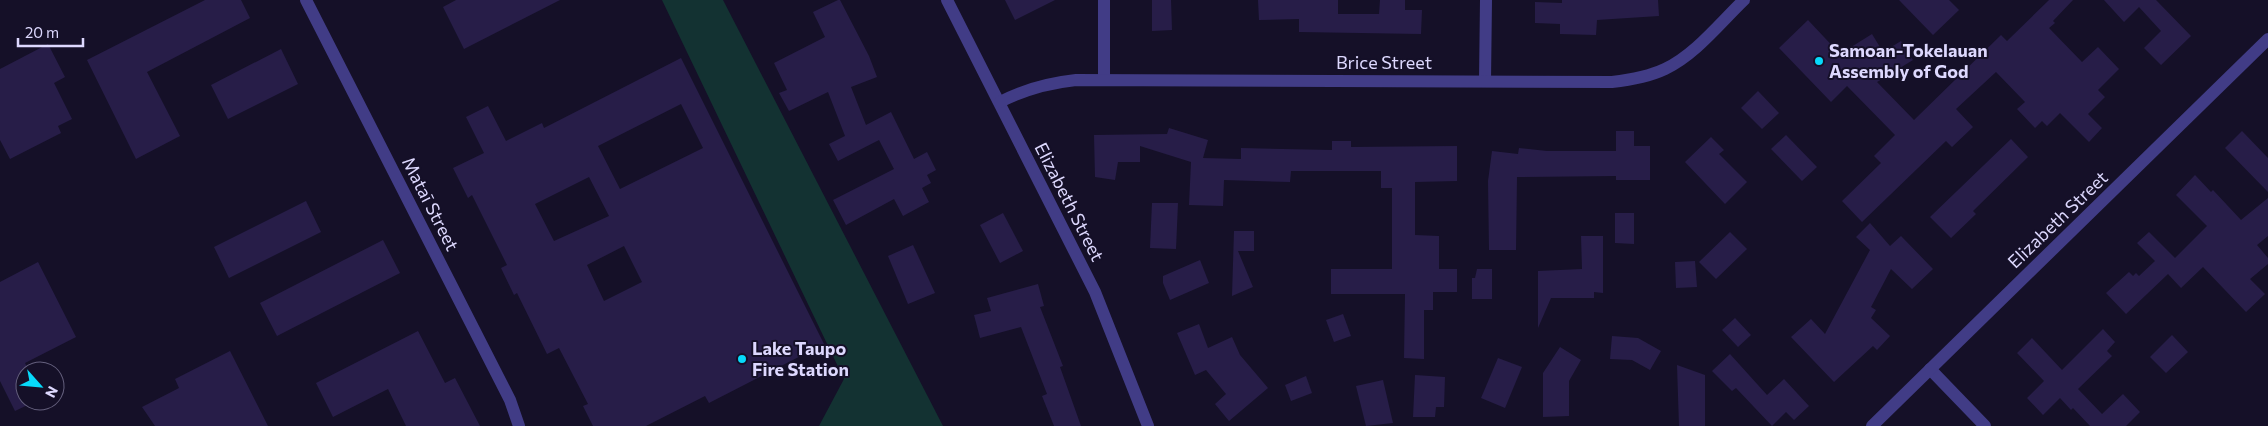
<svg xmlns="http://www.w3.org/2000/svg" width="2268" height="426" font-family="Commissioner,sans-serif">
  <rect width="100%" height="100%" fill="#151028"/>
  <polygon fill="#133232" points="662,0 723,0 943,426 819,426 844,379"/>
  <g fill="#271d48" fill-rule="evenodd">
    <polygon points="205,0 241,0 250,18 147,72 180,136 136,159 87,60"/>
    <polygon points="456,0 560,0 464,49 443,7"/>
    <polygon points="838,0 840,0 869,56 877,77 851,87 866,125 891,112 914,159 927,152 936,170 927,175 931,183 922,188 929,202 903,216 894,199 846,225 833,200 894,169 879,140 838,161 829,144 845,136 828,92 789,111 779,93 787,90 774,63 825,37 813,12"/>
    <polygon points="1005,0 1055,0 1015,20"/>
    <polygon points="1152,0 1171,0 1172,30 1152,31"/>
    <polygon points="1258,0 1338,0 1338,14 1379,14 1380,0 1405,0 1405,10 1422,10 1421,34 1299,32 1299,19 1259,20"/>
    <polygon points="1562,0 1658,0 1659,16 1597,20 1596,35 1560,34 1560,24 1535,23 1535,2 1562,3"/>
    <polygon points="1899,0 1949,0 1959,10 1933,35"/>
    <polygon points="2049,0 2073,0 2053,21 2055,23 2049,28 2082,62 2098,47 2119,69 2098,90 2105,97 2088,114 2102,128 2089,142 2060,113 2047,126 2042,121 2035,128 2017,109 2025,102 1996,72 1956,109 1973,127 1952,147 1946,141 1862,222 1842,201 1881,163 1874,156 1895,135 1847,86 1831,102 1779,48 1808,20 1840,54 1872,34 1883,52 1901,41 1913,60 1877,82 1914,120 2001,35 2007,41"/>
    <polygon points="2104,0 2156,0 2191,36 2161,65 2144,48 2161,31 2139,7 2124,22"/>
    <polygon points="48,44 65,77 54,83 72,119 58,126 61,133 10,159 0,140 0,69"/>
    <polygon points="281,49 298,84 228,119 211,85"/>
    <path d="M 681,58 L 824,344 L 709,403 L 705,396 L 646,426 L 593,426 L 583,406 L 588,404 L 559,348 L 547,354 L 517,293 L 514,295 L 501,268 L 507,265 L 472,195 L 468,198 L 453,168 L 484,153 L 466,117 L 488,106 L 506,141 L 542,123 L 544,128 ZM 681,104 L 703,148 L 620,189 L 598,146 ZM 589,177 L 609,216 L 554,241 L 535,204 ZM 624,246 L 642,282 L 604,301 L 587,265 Z"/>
    <polygon points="1758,91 1779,113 1762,129 1741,108"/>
    <polygon points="1169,128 1208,140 1203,158 1241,159 1241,148 1332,150 1332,141 1351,141 1351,147 1457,146 1457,181 1415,182 1415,235 1439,236 1439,269 1457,269 1457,292 1433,292 1433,310 1424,310 1424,359 1404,358 1405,294 1331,294 1331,269 1392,269 1392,188 1381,188 1381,171 1291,171 1290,182 1224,180 1223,206 1189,205 1191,162 1140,146 1140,162 1118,162 1115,180 1095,177 1094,135 1167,134"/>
    <polygon points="1616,131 1634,131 1634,146 1650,146 1650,180 1616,180 1616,176 1517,177 1516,250 1489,250 1488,181 1492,151 1518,154 1519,148 1547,151 1616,151"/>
    <polygon points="2242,131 2268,158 2268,192 2225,148"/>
    <polygon points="1786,135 1817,167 1802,181 1771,149"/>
    <polygon points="1711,137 1724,150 1719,154 1747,182 1725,204 1685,162"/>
    <polygon points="2011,139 2028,157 1973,211 1976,214 1951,238 1930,217"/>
    <polygon points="2195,175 2211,192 2213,190 2241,220 2268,198 2268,236 2257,245 2268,258 2268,264 2250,279 2265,294 2246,312 2203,267 2181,288 2168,274 2126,314 2106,293 2129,272 2133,276 2136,273 2139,276 2155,261 2137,243 2149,232 2175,258 2207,226 2176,195"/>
    <polygon points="306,201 321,232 229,278 214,247"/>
    <polygon points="1152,203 1178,203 1176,249 1150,248"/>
    <polygon points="1003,213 1023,251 1000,263 980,225"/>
    <polygon points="1615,213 1634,213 1634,244 1615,243"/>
    <polygon points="1870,223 1890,246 1901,236 1933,269 1912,289 1891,269 1871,307 1876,310 1871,318 1890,336 1877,350 1873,346 1834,382 1791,337 1811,319 1825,334 1870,250 1856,237"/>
    <polygon points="1234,231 1254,231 1254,251 1238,251 1253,287 1232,296"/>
    <polygon points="1730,232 1747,249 1716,279 1699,262"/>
    <polygon points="1581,236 1603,236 1603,293 1594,292 1594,298 1551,298 1538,328 1538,271 1582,269"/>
    <polygon points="383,240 400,273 277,336 260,303"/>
    <polygon points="913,245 935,293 908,304 888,256"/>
    <polygon points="1200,260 1209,283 1170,300 1163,283 1163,276"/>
    <polygon points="1695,261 1697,287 1676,288 1675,262"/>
    <polygon points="38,262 76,337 25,363 29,371 25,371 25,401 36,401 15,411 0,381 0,282"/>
    <polygon points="1477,269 1492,269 1492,299 1472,299 1472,278 1475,278"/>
    <polygon points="1038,284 1044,306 1040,307 1063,366 1060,367 1081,426 1054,426 1042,396 1047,394 1021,327 980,338 974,315 991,311 987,298"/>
    <polygon points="1343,314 1351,336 1334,342 1326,320"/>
    <polygon points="1735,318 1751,335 1738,347 1722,330"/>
    <polygon points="1199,324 1208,348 1232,337 1240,355 1268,388 1229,421 1215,404 1226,394 1206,370 1195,375 1177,333"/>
    <polygon points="2103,329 2115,342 2107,351 2112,356 2078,389 2102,414 2123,394 2140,412 2126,426 2090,426 2073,408 2071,410 2060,398 2043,415 2027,398 2044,381 2017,353 2032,338 2062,370"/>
    <polygon points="418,331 445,383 455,378 480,426 406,426 388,389 333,417 316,383"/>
    <polygon points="2172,335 2188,352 2166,373 2150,357"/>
    <polygon points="1612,336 1638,338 1661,351 1650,370 1632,360 1610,359"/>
    <polygon points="1560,347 1581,360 1569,381 1569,416 1543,417 1543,373"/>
    <polygon points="230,351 268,426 155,426 142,407 179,388 175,379"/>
    <polygon points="1730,354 1767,395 1784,379 1809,406 1794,420 1786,412 1772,426 1736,388 1732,391 1712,371"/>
    <polygon points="1498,358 1522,367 1505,408 1481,398"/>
    <polygon points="1677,365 1705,375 1705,426 1679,426"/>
    <polygon points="1415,375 1445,377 1444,407 1436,407 1435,417 1413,417"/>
    <polygon points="1306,376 1312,393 1291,401 1285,385"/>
    <polygon points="1383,380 1393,423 1366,426 1356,386"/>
  </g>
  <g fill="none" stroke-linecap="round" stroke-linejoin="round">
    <g stroke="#413c86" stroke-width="12">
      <polyline points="306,0 510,400 519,426"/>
      <polyline points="947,0 1095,292 1148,426"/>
      <polyline points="1104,79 1104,0"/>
      <polyline points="1485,81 1486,0"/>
      <path d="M 1000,102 C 1025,89 1048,83 1076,80 L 1612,82 C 1630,80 1648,77 1665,69 C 1695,55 1720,23 1744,0"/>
      <polyline points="1930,369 1985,426"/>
      <polyline points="1872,426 2268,39"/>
    </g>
  </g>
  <g fill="#07dafb" stroke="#151028" stroke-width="2">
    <circle cx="1819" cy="61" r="5"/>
    <circle cx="742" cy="359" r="5"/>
  </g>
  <g text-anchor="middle" stroke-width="4" stroke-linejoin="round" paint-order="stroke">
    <g font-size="18" font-weight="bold" fill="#ddd8fe" stroke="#151028" text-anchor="start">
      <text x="1829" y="57">Samoan-Tokelauan<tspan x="1829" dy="21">Assembly of God</tspan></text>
      <text x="752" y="355">Lake Taupo<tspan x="752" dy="21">Fire Station</tspan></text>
    </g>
    <g font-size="18" fill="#ddd8fe" stroke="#151028">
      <text x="1384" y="69">Brice Street</text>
      <text transform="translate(1069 202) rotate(63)" y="6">Elizabeth Street</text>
      <text transform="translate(430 204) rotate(63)" y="6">Mataī Street</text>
      <text transform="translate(2058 220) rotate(-44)" y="6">Elizabeth Street</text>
    </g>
  </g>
  <g transform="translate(40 386) rotate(117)"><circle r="24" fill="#151028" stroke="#65607e"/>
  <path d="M0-4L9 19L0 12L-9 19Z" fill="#07dafb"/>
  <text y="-8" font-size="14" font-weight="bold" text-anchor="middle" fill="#ddd8fe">N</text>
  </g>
  <path d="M18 38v8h65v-8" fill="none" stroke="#ddd8fe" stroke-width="2.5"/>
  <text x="25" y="38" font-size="15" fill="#ddd8fe" stroke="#151028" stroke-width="4" paint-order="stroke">20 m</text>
</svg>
